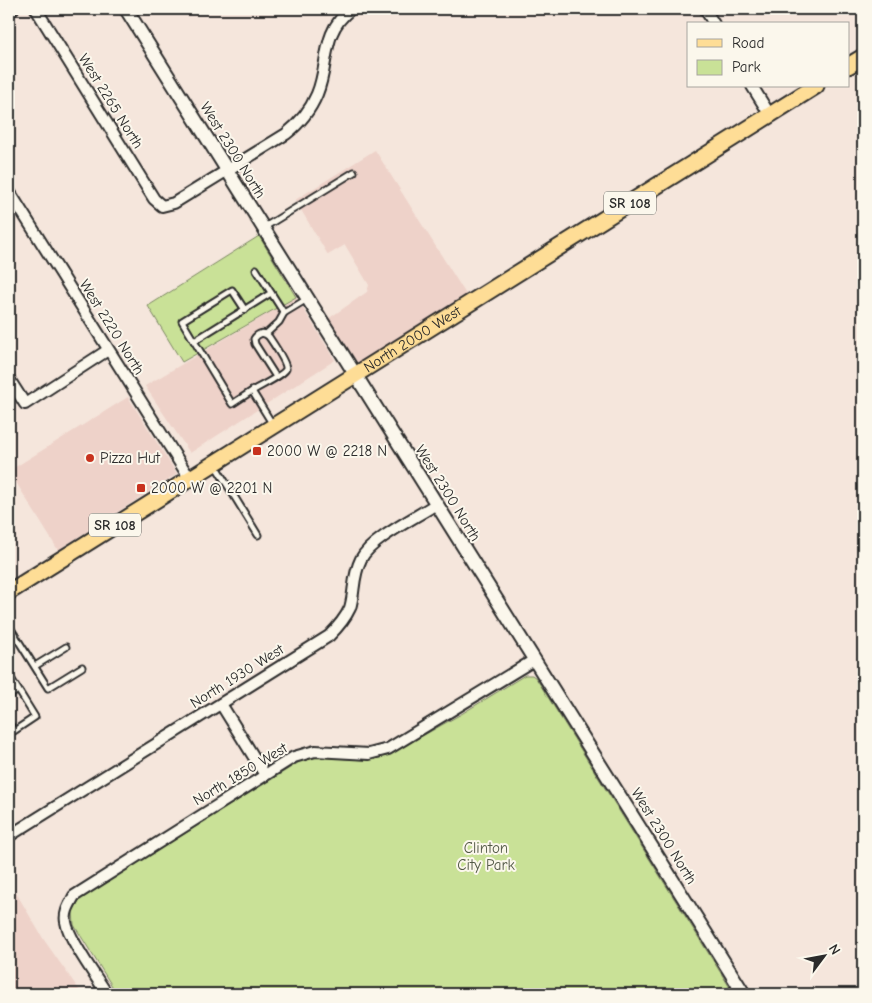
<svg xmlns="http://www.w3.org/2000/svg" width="872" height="1003" font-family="'Comic Neue',sans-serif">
  <rect width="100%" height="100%" fill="#f5e6dc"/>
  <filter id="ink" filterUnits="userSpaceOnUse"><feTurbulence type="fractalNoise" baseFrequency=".02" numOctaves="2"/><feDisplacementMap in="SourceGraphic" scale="10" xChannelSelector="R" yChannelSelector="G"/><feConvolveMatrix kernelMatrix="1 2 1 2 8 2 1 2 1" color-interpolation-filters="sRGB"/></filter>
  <g filter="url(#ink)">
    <g fill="#eed2c9">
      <polygon points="375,150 467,296 358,364 328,319 367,292 369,285 345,245 328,255 295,200"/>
      <polygon points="296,297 335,360 190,453 145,386"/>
      <polygon points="128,397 177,474 58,550 9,471"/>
      <polygon points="9,881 44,940 82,994 9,994"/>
    </g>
    <g fill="#c9e197" stroke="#7a8661">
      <polygon points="259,236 296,297 182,362 148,306"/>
      <polygon points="525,675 532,675 536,678 734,994 117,994 74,925 73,911 80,899 301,761 318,757 364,760 385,757 463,713"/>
    </g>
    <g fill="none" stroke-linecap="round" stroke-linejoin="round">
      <defs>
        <g id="service">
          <polyline points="263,228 354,172"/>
          <polyline points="256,269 284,313 307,299"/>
          <polyline points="271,293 194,341 232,404 252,391 273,425"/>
          <polyline points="266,334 279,322 284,313"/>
          <polyline points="194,341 182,321 232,290 245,310"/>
          <path d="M 252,391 C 258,387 284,375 286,369 C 287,363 273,343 269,337 C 264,331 258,333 254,339 L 255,344 L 276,377"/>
          <polyline points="215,465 258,535"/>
          <polyline points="9,630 11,629 48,688 82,667"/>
          <polyline points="35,666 66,647"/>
          <polyline points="9,675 35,717 14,731 9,723"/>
          <polyline points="9,696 18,690"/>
        </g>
        <g id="minor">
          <path d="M 36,9 L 154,199 L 162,206 L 174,203 L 286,134 C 300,123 310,111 317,94 C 330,63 320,33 351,9"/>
          <polyline points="705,9 714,24"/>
          <polyline points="9,12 13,9"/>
          <polyline points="752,86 770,115"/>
          <polyline points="9,191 190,479"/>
          <polyline points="9,379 25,404 108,350"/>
          <polyline points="221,704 265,775"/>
          <path d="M 9,836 L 329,636 C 337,628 345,619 350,608 C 355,592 352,577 361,559 C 371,539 417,517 436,504"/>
          <path d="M 107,994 C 97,978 68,938 66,922 C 64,912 70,904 74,896 L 294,757 L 315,751 L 369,754 L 388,749 L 534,660"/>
          <polyline points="731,994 740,988"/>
        </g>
        <polyline id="tertiary" points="126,9 744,994"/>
        <g id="primary">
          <polyline points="848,66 863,57"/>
          <path id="s1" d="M 9,592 L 816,86"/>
        </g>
      </defs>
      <use href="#service" stroke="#2b2b2b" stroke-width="9"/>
      <use href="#minor" stroke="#2b2b2b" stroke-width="14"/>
      <use href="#tertiary" stroke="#2b2b2b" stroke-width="16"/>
      <use href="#primary" stroke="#2b2b2b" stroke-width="19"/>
      <use href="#service" stroke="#fbf7ec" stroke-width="5"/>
      <use href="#minor" stroke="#fbf7ec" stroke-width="10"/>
      <use href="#tertiary" stroke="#fbf7ec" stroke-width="12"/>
      <use href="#primary" stroke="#fedd96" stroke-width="15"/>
    </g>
  </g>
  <g fill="#c8321e" stroke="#fbf7ec" stroke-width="2">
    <rect x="252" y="446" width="10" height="10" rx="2.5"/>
    <circle cx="90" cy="458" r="5"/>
    <rect x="136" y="483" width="10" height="10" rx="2.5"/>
  </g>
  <g text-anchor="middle" stroke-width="4" stroke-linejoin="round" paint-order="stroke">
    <g fill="#fbf7ec" stroke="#696865" stroke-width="1">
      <rect x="604" y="191.5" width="52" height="23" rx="4"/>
      <rect x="89" y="513.5" width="52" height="23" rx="4"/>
    </g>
    <g font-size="14" font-weight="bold" fill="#2b2b2b">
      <text x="630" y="208">SR 108</text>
      <text x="115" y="530">SR 108</text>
    </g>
    <g font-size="15" fill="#2b2b2b" stroke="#fbf7ec">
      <text transform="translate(111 101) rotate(58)" y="5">West 2265 North</text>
      <text transform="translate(233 150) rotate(58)" y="5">West 2300 North</text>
      <text transform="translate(112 327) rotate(58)" y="5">West 2220 North</text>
      <text dy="5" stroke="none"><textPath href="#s1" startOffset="476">North 2000 West</textPath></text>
      <text transform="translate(448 493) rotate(58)" y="5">West 2300 North</text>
      <text transform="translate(237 676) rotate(-32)" y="5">North 1930 West</text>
      <text transform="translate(240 774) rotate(-31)" y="5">North 1850 West</text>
      <text transform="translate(664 836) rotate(58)" y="5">West 2300 North</text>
    </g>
    <g font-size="15" fill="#2b2b2b" stroke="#fbf7ec" text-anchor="start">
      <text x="267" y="456">2000 W @ 2218 N</text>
      <text x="100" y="463">Pizza Hut</text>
      <text x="151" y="493">2000 W @ 2201 N</text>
    </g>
    <g font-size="15" fill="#525846" stroke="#fbf7ec">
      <text x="486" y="853">Clinton<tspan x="486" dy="17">City Park</tspan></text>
    </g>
  </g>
  <rect width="872" height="1003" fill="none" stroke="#fbf7ec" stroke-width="30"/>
  <rect x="15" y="15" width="842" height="973" fill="none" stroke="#2b2b2b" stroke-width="2" filter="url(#ink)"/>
  <rect x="687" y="22" width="162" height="65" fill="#fbf7ec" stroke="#a8a59f"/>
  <rect x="697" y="39" width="25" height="8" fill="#fedd96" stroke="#a8a59f"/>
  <text x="732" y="48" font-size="15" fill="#2b2b2b">Road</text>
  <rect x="697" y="60" width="25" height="15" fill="#c9e197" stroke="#a8a59f"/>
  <text x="732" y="72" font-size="15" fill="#2b2b2b">Park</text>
  <g transform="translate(824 956) rotate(58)" stroke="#fbf7ec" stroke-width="4" paint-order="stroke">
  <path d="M0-4L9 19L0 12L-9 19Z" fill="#2b2b2b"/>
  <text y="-8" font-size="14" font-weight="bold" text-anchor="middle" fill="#2b2b2b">N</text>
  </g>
</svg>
